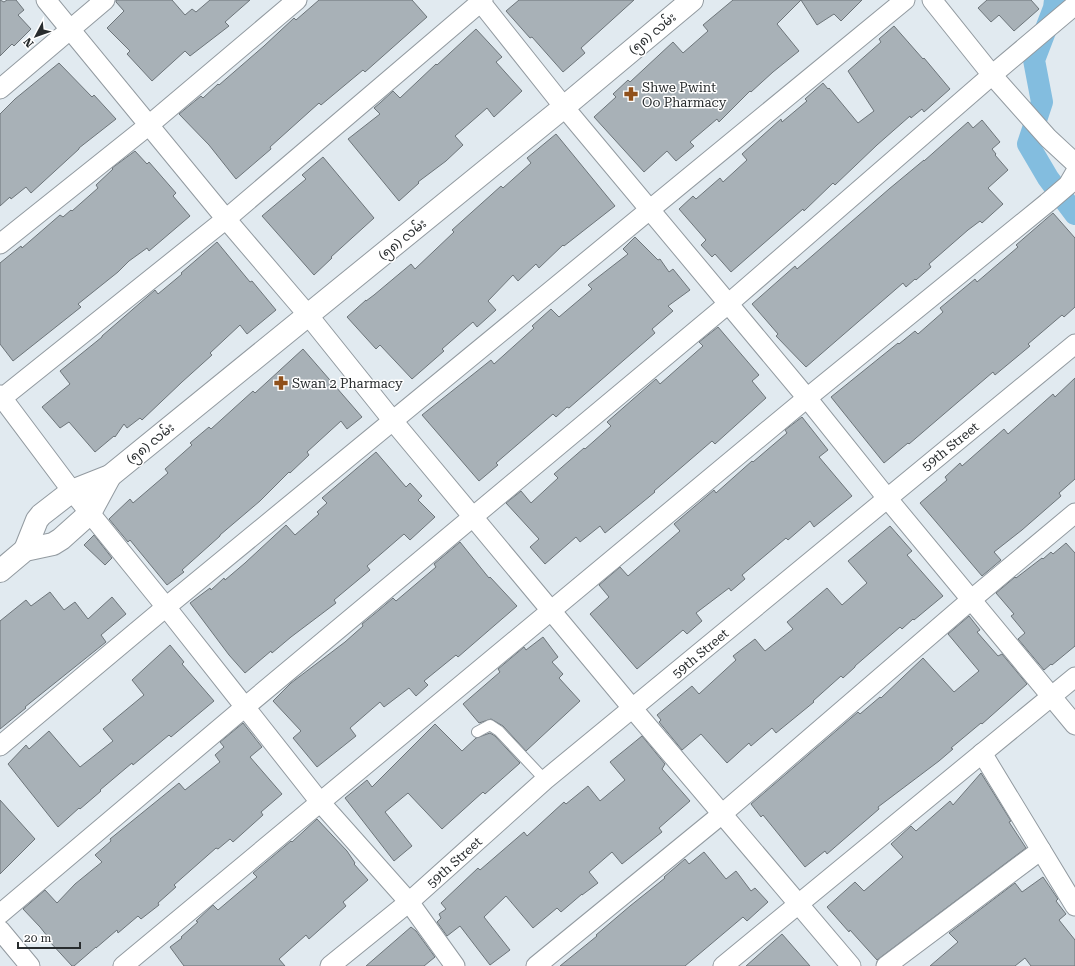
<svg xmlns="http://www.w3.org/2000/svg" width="1075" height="966" font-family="'Roboto Serif','Noto Sans Myanmar',serif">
  <rect width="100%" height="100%" fill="#e1eaf0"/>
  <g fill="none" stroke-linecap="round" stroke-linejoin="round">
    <polyline stroke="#83bddf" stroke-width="22" points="1055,0 1054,8 1034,60 1042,102 1028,144 1048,178 1075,214"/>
  </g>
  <g fill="#a8b1b7" stroke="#6d757a">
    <polygon points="0,0 4,2 7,0 16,0 24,10 18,15 31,29 14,46 12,44 0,56"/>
    <polygon points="116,0 172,0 185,15 192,9 196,12 210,0 250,0 225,22 229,26 190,56 185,51 152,81 127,54 130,51 107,28 124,11 116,2"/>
    <polygon points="319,0 412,0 427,17 365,72 363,70 321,105 319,103 270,147 271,149 236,179 209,145 179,114 201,96 203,98 218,84 219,85 264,46 294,18 296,20"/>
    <polygon points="519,0 634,0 581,48 585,53 563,72 532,37 530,38 506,11"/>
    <polygon points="733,0 862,0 841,21 834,14 817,25 801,0 777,24 799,51 773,72 751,92 750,91 719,122 717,119 690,142 694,146 676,161 667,151 644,172 594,117 616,97 613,94 628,80 630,82 673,42 683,53 708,31 703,25"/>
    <polygon points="987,0 1031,0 1039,9 1014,31 999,15 991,22 978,8"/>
    <polygon points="894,26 923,59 924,58 950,89 924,112 922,109 911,118 910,116 877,145 835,185 833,183 804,211 803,209 731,272 715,254 712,257 701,245 706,240 679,209 693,196 696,199 720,178 723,182 747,160 742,154 781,119 782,122 807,101 805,99 823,83 828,89 829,88 858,123 874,111 848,71 881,42 879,39"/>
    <polygon points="476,29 502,57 496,62 522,91 494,117 487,108 455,136 463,145 446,161 418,182 419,183 399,201 348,139 380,114 374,108 380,103 393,91 400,98 436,64 437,65"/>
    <polygon points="59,63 92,97 94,95 116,119 79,148 79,149 31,193 26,187 11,199 10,197 0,206 0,114 15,99"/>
    <polygon points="982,120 1000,142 992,149 996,154 995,155 1008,170 988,188 1003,204 982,223 980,221 968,230 929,264 931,267 916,280 915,279 906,287 903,283 806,367 776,336 778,334 752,304 795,266 797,269 889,189 924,160 924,161 968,122 973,128"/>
    <polygon points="556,134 615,206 564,246 563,245 539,268 536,264 518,281 513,275 488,301 496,310 477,327 473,322 442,349 444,351 412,379 380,345 376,349 347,317 366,300 366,301 374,295 411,264 415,269 454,232 452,230 501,186 503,188 531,163 527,158"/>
    <polygon points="135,151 147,164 149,162 176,193 173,196 190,216 149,251 147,248 129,261 118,272 78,304 81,307 13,361 0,344 0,263 21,246 22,248 60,215 63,217 71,210 72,211 98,188 96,185 113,169 112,168"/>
    <polygon points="323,157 374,218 331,257 332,258 314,275 262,216 306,179 302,175"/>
    <polygon points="1053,213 1075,238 1075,307 1064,317 1062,315 1028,344 1030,346 995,375 993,372 909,444 908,443 884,463 831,397 898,343 899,344 915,331 918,334 943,312 940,308 975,279 977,282 1018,247 1016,245"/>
    <polygon points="635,237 658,260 660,259 669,272 673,269 690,290 668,306 673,311 652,329 655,333 569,408 567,407 556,417 553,414 496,463 498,465 479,481 422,415 491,360 494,364 534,328 532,326 551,309 559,317 592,289 588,285 628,254 623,249"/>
    <polygon points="217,242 250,282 252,281 276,310 247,334 240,325 210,353 212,355 182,382 142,420 140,418 127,428 124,424 115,437 114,436 95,452 69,422 60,428 42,407 70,384 60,371 102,337 102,336 155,290 158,294 182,274 181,273"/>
    <polygon points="718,327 759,375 752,381 766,398 715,444 712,441 654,491 655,492 605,533 600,526 580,542 576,537 545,564 530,547 539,539 506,503 521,491 531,503 558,478 554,474 584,448 585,449 611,426 607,422 656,379 660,384 703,346 699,342"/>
    <polygon points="303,349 362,417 347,429 341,421 307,452 309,455 290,473 289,472 260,501 220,535 220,536 182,570 184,572 167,585 130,540 128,542 109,519 130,499 133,503 168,473 165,469 192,445 190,443 209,427 211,429 253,391 255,393"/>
    <polygon points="1075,378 1075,479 1059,493 1061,496 1022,530 994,552 1001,560 982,576 920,503 947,480 945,477 960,463 962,466 1004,429 1008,434 1053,394 1055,397"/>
    <polygon points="802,417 828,450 819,457 852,496 814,527 810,521 788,540 786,538 742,575 745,579 731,591 729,588 696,613 702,621 687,634 683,630 637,669 590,614 609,597 599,585 620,567 628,576 680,531 674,524 714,490 716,493 752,461 753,462 787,433 785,430"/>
    <polygon points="376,452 406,487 410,483 422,496 418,500 435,517 410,540 404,534 367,566 370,570 334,600 336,603 291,637 272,653 271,651 245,673 229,655 190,603 210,588 211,590 224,578 225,580 245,563 286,525 295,535 319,514 317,512 327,503 322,498"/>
    <polygon points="890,526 912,551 907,555 943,596 914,620 913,619 902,629 900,627 855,666 855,667 843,678 841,676 813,701 814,702 776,733 772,728 751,746 749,743 727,763 701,734 682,750 659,722 661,720 657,715 692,686 699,694 736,660 733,656 755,639 765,651 793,629 787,622 827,588 842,605 867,583 848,561"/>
    <polygon points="94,535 112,558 105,565 84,545"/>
    <polygon points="460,542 489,578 490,577 517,606 458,657 456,655 424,681 428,685 416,696 409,688 384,707 380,702 350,728 356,736 317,767 293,738 301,731 273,701 291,683 345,642 363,626 362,624 379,610 393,598 396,601 436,567 434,564"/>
    <polygon points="1066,543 1075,553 1075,646 1052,665 1051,664 1044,670 1018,639 1025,633 1011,616 1014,614 996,593 1015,577 1016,578 1042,558 1043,559 1051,552 1053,554"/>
    <polygon points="50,592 64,610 75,602 88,619 112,597 126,614 101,635 106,642 25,707 26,708 0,729 0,621 26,600 31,606"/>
    <polygon points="969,616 980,630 977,632 998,656 1002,654 1027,684 982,724 981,723 951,748 953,749 939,761 878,807 879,809 827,854 825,851 805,867 763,815 761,817 751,804 858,712 860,714 880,697 881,698 923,658 954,692 979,671 948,634"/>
    <polygon points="543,637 558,657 552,662 563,674 559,678 580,701 526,751 503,726 491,719 479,723 463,704 500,672 498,669 524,647 526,650"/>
    <polygon points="170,645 184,662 182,664 214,701 171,737 169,735 133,765 132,763 100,790 101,791 80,809 79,808 58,827 8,764 26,745 29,749 49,731 80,767 113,741 103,729 144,695 132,680"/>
    <polygon points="243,723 262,747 250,757 282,794 261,812 263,815 233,842 230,839 218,849 216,848 174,885 176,887 158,903 159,905 141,919 138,916 118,933 117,930 96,948 96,947 74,966 72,966 50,942 51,941 40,927 23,909 45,890 57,903 75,884 102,862 95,855 111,841 110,839 179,783 185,790 220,762 215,755 224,747 220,742"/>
    <polygon points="435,724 462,751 476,738 490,733 495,736 520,763 485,794 483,792 442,829 408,793 385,812 412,846 394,861 345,798 367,780 372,787"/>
    <polygon points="642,736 665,764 662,769 690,801 659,828 662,832 622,864 612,852 589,872 598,883 582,895 582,894 561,912 557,908 533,928 506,896 484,917 510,950 490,965 460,926 447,936 437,922 441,918 439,914 446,909 441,903 478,868 480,870 524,832 527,836 564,802 566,804 588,786 600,801 625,780 610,762"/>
    <polygon points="981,773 1011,821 1009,822 1026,848 877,960 850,930 849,932 827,907 855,882 864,891 903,857 891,844 911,826 916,831 950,801 953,805"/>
    <polygon points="0,800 35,839 0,874"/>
    <polygon points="317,819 347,851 355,863 354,864 368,880 343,902 346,906 309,939 306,935 279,959 285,966 184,966 170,947 182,938 181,937 198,922 196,921 213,905 218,910 257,877 253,873 291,841 292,842"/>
    <polygon points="704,852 726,879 736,871 751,891 755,888 768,902 747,921 743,917 685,966 560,966 597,936 596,935 630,906 665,878 664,877 685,859 689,864"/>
    <polygon points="1043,877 1058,899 1056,901 1066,914 1059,920 1075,940 1075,966 1031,966 1025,958 1015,966 930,966 958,942 949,933 1015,883 1022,892"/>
    <polygon points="411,927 416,931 435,957 424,966 366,966"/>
    <polygon points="782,934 810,966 746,966"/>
  </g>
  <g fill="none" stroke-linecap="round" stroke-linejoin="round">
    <defs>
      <polyline id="service" points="477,732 490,725 499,731 545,780"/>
      <g id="minor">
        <polyline points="46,0 226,219 308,315 393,421 633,709 851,966"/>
        <polyline points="479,0 564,107 807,398 887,498 1075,725"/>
        <polyline points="932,0 992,75 1048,138 1075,163"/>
        <polyline points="0,89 105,0"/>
        <polyline points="0,244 149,125 297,0"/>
        <polyline points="0,395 72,491 166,607 320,802 409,902 455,966"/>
        <polyline points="2,398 226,219 483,0"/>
        <polyline points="0,746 166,607 905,0"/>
        <polyline points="1041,850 1075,906"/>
        <polyline points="0,914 245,707 728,304 992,75 1075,5"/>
        <polyline points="0,930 30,966"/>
        <polyline points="123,966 807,398 1047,203 1068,185 1075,173"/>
        <polyline points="330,966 409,902 545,780 1075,344"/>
        <polyline points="536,966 722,814 972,599 1075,513"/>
        <polyline points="723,966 1075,677"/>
        <polyline points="886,966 1041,850 982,753"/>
      </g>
      <g id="secondary">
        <polyline points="25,550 37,520 41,515 72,491 110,476 564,107 692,0"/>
        <polyline points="0,571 25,550 53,544 61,539 90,513 110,476"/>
      </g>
    </defs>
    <use href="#service" stroke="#929aa0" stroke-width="12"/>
    <use href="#minor" stroke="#929aa0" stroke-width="21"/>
    <use href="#secondary" stroke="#929aa0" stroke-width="24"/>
    <use href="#service" stroke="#fff" stroke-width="10"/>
    <use href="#minor" stroke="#fff" stroke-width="19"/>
    <use href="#secondary" stroke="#fff" stroke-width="22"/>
  </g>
  <defs>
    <symbol id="pharmacy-bare" viewBox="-9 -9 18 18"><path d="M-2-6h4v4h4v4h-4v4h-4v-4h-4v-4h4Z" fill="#90501a" stroke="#fff" stroke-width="2.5" paint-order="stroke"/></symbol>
  </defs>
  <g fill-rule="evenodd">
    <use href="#pharmacy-bare" x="621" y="84" width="20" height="20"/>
    <use href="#pharmacy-bare" x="271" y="373" width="20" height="20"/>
  </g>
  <g text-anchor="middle" stroke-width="3" stroke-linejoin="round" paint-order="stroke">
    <g font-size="13" fill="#282c2e" stroke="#fff">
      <text transform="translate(652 33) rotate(-40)" y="5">(၅၈) လမ်း</text>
      <text transform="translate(402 239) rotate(-39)" y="5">(၅၈) လမ်း</text>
      <text transform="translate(150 443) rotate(-39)" y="5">(၅၈) လမ်း</text>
      <text transform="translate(950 446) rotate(-39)" y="5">59th Street</text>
      <text transform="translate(700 653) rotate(-40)" y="5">59th Street</text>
      <text transform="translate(454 862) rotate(-42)" y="5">59th Street</text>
    </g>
    <g font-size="13" fill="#282c2e" stroke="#fff" text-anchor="start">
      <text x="642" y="92">Shwe Pwint<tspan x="642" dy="15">Oo Pharmacy</tspan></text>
      <text x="292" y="388">Swan 2 Pharmacy</text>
    </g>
  </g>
  <g transform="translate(36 36) rotate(229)" stroke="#ffffff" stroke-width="3" paint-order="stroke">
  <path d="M0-3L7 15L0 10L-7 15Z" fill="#282c2e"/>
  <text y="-6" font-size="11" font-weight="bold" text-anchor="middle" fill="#282c2e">N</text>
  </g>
  <path d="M18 942v6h62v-6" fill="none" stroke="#282c2e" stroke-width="2"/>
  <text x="24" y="942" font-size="12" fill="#282c2e" stroke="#ffffff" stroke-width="3" paint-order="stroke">20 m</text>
</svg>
